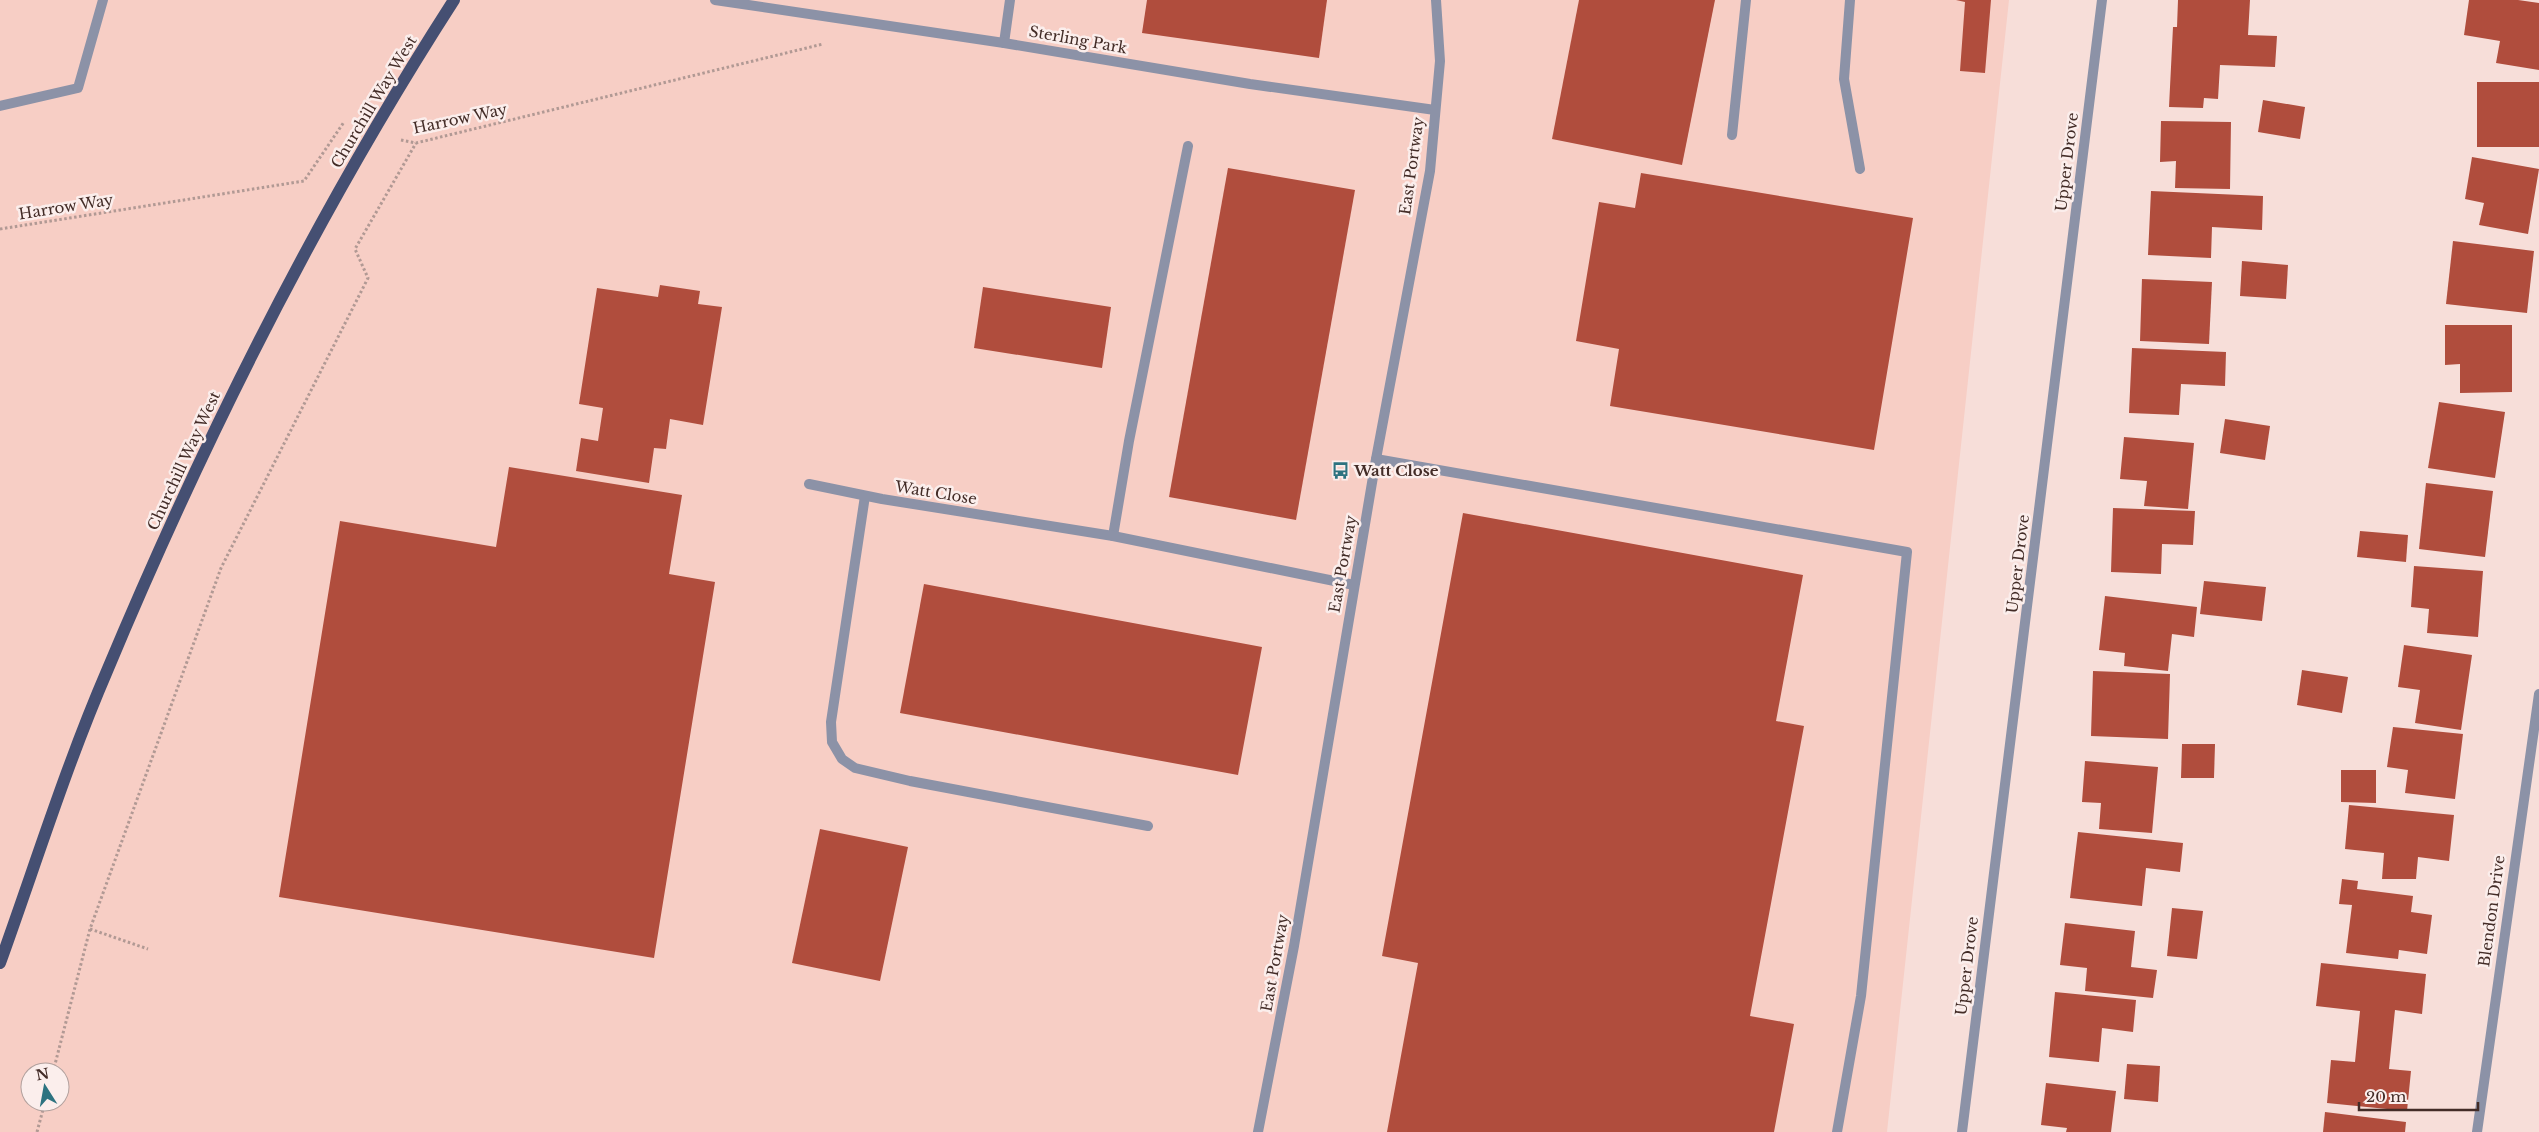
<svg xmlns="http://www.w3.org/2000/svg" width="2539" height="1132" font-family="'Libre Baskerville',serif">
  <rect width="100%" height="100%" fill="#f7ded9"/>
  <path fill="#f7cec5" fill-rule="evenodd" d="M 0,0 L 2009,0 L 1887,1132 L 0,1132 ZM 30,1072 L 60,1072 L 60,1102 L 30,1102 Z"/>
  <g fill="#b04d3d">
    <polygon points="1147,0 1327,0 1319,58 1142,33"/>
    <polygon points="1579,0 1715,0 1682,165 1552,139"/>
    <polygon points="1956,0 1991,0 1985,73 1960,71 1965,2"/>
    <polygon points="2178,0 2250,0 2248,35 2277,36 2275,67 2220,65 2218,99 2204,98 2203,108 2169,107 2173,27 2177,27"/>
    <polygon points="2469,0 2518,0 2539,3 2539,70 2496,63 2500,41 2464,35"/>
    <rect x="2477" y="82" width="62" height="65"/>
    <polygon points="2263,100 2305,107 2300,139 2258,132"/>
    <polygon points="2161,121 2231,122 2230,189 2175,188 2176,161 2160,162"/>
    <polygon points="2472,157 2539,169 2528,234 2479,225 2484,203 2465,199"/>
    <polygon points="1228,168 1355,190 1296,520 1169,497"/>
    <polygon points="1641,173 1913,218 1874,450 1610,406 1619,349 1576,341 1599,202 1635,208"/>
    <polygon points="2151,191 2263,196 2262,230 2212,227 2211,258 2148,255"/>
    <polygon points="2453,241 2534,251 2527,313 2446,304"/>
    <polygon points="2242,261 2288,265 2286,299 2240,296"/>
    <polygon points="2142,279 2212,282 2209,344 2140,341"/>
    <polygon points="660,285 700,291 698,304 722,307 703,425 670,419 666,449 654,448 649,483 576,471 581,438 598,441 603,408 579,404 597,288 658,297"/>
    <polygon points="983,287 1111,307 1102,368 974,348"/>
    <polygon points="2445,325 2512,325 2512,392 2460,393 2460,364 2445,365"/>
    <polygon points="2132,348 2226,352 2225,386 2181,384 2179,415 2129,413"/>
    <polygon points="2439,402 2505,412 2495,478 2428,468"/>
    <polygon points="2225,419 2270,426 2265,460 2220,453"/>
    <polygon points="2124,437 2194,443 2188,509 2144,506 2147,481 2120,479"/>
    <polygon points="509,467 682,495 669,574 715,582 654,958 279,897 340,521 496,547"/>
    <polygon points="2426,483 2493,491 2485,557 2419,549"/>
    <polygon points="2113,508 2195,511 2193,545 2162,544 2161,574 2111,572"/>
    <polygon points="1463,513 1803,575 1776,721 1804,726 1750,1016 1794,1024 1774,1132 1387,1132 1418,963 1382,956"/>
    <polygon points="2360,531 2408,535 2406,562 2357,557"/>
    <polygon points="2414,566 2483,571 2478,637 2427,633 2429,609 2411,607"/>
    <polygon points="2204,581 2266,587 2262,621 2200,614"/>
    <polygon points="924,584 1262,647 1238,775 900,713"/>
    <polygon points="2105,596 2197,607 2194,637 2172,634 2168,671 2124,666 2125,653 2099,650"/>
    <polygon points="2404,645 2472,655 2461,730 2415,723 2420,690 2398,687"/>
    <polygon points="2302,670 2348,677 2342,713 2297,705"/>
    <polygon points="2093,671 2170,674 2168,739 2091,736"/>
    <polygon points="2393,727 2463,734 2455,799 2405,793 2408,770 2387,767"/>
    <polygon points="2182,744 2215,744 2214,778 2181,778"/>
    <polygon points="2085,761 2158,767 2152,833 2099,829 2101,803 2082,802"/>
    <polygon points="2341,770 2376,770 2376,803 2341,802"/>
    <polygon points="2349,805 2454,815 2449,861 2418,857 2416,879 2382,879 2384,853 2345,849"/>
    <polygon points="820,829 908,847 880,981 792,963"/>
    <polygon points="2078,832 2183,843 2180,872 2146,868 2142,906 2070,898"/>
    <polygon points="2342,879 2358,881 2357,889 2413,896 2411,912 2432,915 2427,954 2399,950 2398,959 2346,953 2352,905 2339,904"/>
    <polygon points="2172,908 2203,911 2197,959 2167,956"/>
    <polygon points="2065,923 2135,931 2131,967 2157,970 2153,998 2085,991 2087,968 2060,965"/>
    <polygon points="2321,963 2426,974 2422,1014 2395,1010 2389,1069 2411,1071 2407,1111 2327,1103 2331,1060 2355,1062 2360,1011 2316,1006"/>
    <polygon points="2055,992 2136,1000 2133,1032 2102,1028 2099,1062 2049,1057"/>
    <polygon points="2127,1064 2160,1066 2158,1102 2124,1099"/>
    <polygon points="2046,1083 2116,1091 2111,1132 2066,1132 2067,1128 2041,1125"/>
    <polygon points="2325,1112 2406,1122 2405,1132 2323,1132"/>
  </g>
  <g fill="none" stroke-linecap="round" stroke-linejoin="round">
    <g stroke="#b19994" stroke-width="3" stroke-dasharray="2.5 2.5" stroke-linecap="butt">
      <polyline points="401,140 416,143 823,44"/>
      <polyline points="0,229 304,181 344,122"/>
      <polyline points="90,929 148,949"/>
      <polyline points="53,1072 90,929 221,568 368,278 355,249 416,143"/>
      <polyline points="37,1132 45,1102"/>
    </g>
    <g stroke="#8c92a7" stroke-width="10">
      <polyline points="1850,0 1844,79 1860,169"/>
      <polyline points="1004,43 1010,0"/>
      <polyline points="0,106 78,88 103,0"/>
      <polyline points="1732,135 1746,0"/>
      <polyline points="1376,459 1907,552 1861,996 1837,1132"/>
      <polyline points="865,496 831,722 832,742 842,759 855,768 910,781 1148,826"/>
      <polyline points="1113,536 1129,441 1188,146"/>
    </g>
    <g stroke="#8c92a7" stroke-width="10">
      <polyline points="715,0 1004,43 1250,84 1435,110"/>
      <polyline points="809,484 882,499 1113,536 1354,585"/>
      <polyline points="1258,1132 1294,946 1376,459 1430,171 1440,61 1436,0"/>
      <polyline points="1962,1132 2102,0"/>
      <polyline points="2477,1132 2539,694"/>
    </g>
    <path stroke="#454f72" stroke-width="12" d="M 0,963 C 35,866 66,766 107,671 C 204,439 318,211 454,0"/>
  </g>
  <defs>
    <symbol id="bus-bare" viewBox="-9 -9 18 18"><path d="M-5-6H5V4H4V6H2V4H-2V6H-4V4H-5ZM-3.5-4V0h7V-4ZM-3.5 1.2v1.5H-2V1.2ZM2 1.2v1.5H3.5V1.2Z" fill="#2d7380" stroke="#fbeeec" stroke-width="2.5" paint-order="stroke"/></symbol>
  </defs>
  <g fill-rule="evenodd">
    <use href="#bus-bare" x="1328" y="458" width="25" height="25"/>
  </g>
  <g text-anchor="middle" stroke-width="5" stroke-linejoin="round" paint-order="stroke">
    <g font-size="15" fill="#432c27" stroke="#fbeeec">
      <text transform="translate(1078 40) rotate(10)" y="5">Sterling Park</text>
      <text transform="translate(374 102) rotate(-59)" y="5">Churchill Way West</text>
      <text transform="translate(460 119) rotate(-12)" y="5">Harrow Way</text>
      <text transform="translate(2067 162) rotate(-83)" y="5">Upper Drove</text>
      <text transform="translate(1412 166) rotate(-82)" y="5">East Portway</text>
      <text transform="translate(66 207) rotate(-9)" y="5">Harrow Way</text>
      <text transform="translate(184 461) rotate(-65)" y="5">Churchill Way West</text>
      <text transform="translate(936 493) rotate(9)" y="5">Watt Close</text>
      <text transform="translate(1343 564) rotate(-80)" y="5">East Portway</text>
      <text transform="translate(2018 564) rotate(-83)" y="5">Upper Drove</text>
      <text transform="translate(2492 911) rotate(-82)" y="5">Blendon Drive</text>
      <text transform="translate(1275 963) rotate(-80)" y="5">East Portway</text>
      <text transform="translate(1967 966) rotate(-83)" y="5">Upper Drove</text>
    </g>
    <g font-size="15" font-weight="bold" fill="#432c27" stroke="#fbeeec" text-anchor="start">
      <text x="1354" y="476">Watt Close</text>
    </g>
  </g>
  <g transform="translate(45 1087) rotate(349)"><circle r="24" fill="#fbeeec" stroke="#b1a09d"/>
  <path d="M0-4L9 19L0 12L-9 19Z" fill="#2d7380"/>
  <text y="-8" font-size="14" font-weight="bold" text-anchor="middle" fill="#432c27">N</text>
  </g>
  <path d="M2359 1102v8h119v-8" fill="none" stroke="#432c27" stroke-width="2.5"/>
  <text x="2366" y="1102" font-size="15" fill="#432c27" stroke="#fbeeec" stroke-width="4" paint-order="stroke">20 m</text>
</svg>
